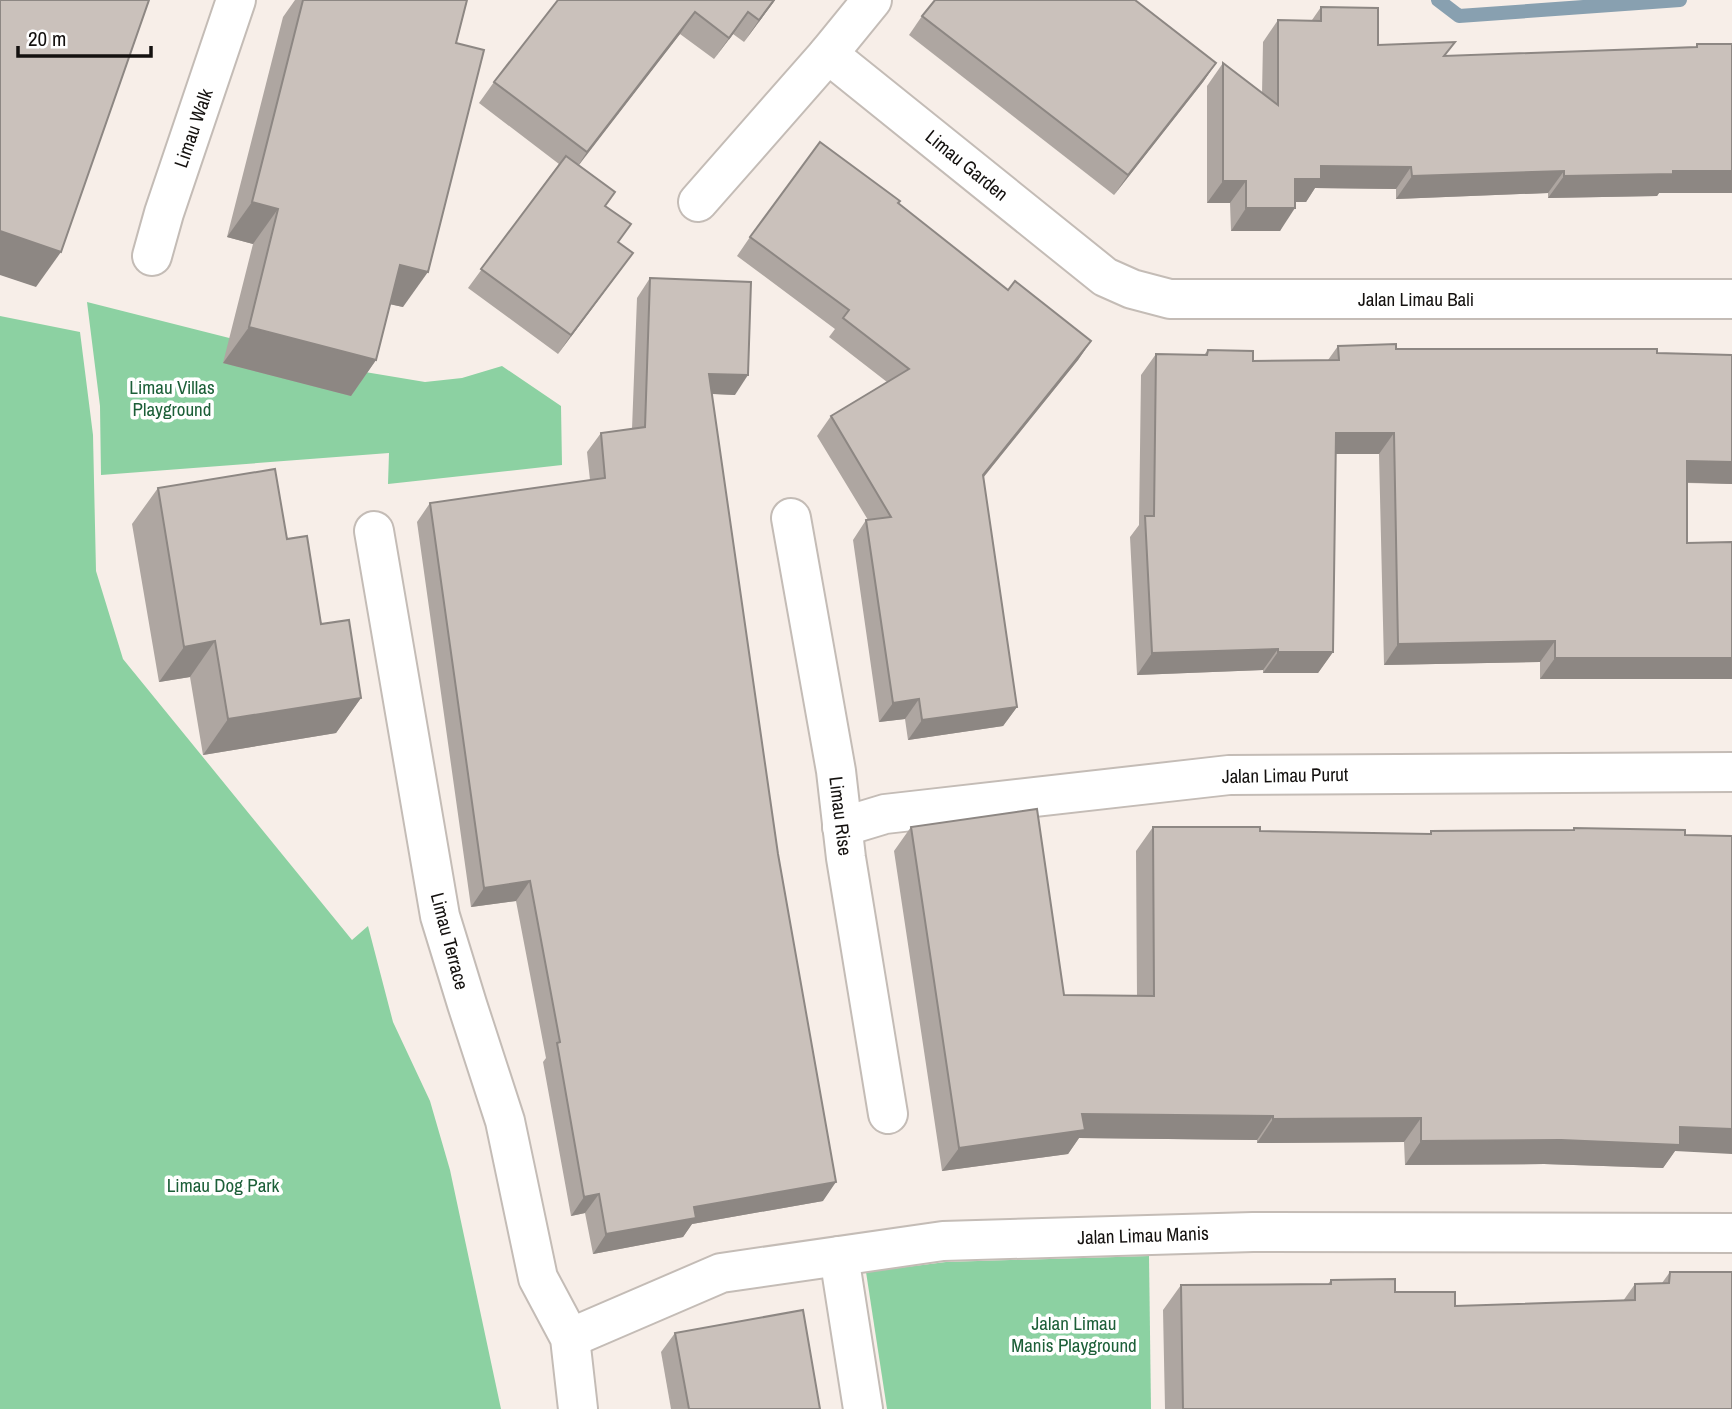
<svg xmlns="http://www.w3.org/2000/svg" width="1732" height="1409" font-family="'Archivo Narrow',sans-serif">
  <rect width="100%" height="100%" fill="#f7eee8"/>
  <g fill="#8cd1a2">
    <polygon points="87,302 359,371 425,382 462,378 502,366 561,406 562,465 388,484 389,453 101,475 100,406"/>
    <polygon points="0,316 80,332 93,435 96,571 123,659 352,940 368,926 393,1022 430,1101 450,1170 501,1409 0,1409"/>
    <polygon points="1149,1256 1151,1409 887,1409 866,1272 946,1262"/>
  </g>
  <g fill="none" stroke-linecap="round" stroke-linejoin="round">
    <polyline stroke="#88a0b0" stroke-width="14" points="1438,0 1459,16 1680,0"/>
    <defs>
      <g id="minor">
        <polyline points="828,54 1105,277 1132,289 1170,299 1732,299"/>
        <polyline points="698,202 828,54 872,0"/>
        <polyline points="152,256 164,213 236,0"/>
        <polyline points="791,518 836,771 846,858 888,1114"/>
        <polyline points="374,531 440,916 467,1004 505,1121 538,1278 570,1338 578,1409"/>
        <polyline points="842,827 885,814 1229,775 1732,772"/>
        <polyline points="839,1256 863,1409"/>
        <polyline points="570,1338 721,1273 943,1241 1253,1232 1732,1233"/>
      </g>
    </defs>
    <use href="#minor" stroke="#c4bcb6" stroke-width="42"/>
    <use href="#minor" stroke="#fff" stroke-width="38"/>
  </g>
  <g fill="#aea6a1">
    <polygon points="295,0 467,0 456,43 403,307 390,304 376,360 351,396 223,363 253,244 227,237 283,17"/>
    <polygon points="558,0 775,0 744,42 733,34 714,59 680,34 578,165 605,206 631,224 618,242 619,272 558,354 468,288 559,164 479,103 494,82"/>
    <polygon points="1321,7 1378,45 1445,56 1695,48 1697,44 1732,44 1732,193 1659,193 1657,196 1548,198 1548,193 1396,199 1396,189 1315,188 1306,202 1295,202 1280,231 1231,231 1230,203 1207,203 1207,86 1223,63 1262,94 1263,42 1278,20 1312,20"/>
    <polygon points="922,16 1216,63 1203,82 1114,195 909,35"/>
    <polygon points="898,203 1008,290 1091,341 1078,360 983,478 1017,707 1003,726 908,740 905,719 879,722 853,540 866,520 868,520 817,436 831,416 887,382 829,337 835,329 737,256 750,237"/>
    <polygon points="650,278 735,395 712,394 823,1201 692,1224 683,1237 593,1254 585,1213 571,1216 543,1062 546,1058 516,901 471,907 417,522 430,503 590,480 587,452 601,433 632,429 637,298"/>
    <polygon points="1338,346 1396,349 1732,355 1732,484 1687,483 1687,543 1732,542 1732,679 1540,679 1540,662 1384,665 1379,454 1335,454 1333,652 1318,673 1263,673 1263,670 1137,675 1130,537 1139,525 1141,375 1156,354 1204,355 1208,350 1253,361 1328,360"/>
    <polygon points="158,488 287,539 321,624 361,698 336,733 203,755 190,677 159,682 132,524"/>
    <polygon points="911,827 1064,995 1137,996 1136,851 1153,827 1260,831 1430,834 1431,831 1572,831 1574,828 1675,1151 1663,1168 1544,1164 1405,1165 1404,1142 1257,1143 1257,1140 1079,1138 1068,1154 942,1171 894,851"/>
    <polygon points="1670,1272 1732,1409 1165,1409 1163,1310 1181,1285 1328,1284 1331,1280 1455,1306 1623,1301 1635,1284 1662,1283"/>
    <polygon points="675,1333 820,1409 671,1409 661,1352"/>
  </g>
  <g fill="#8d8783">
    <polygon points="774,0 775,0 744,42 759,20"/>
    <polygon points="695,12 680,34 572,174 587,152"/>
    <polygon points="748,12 733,34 714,59 729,38"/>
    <polygon points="1216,63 1203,82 1114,195 1128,175"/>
    <polygon points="1321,166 1411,167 1396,189 1315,188 1306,202 1280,202 1295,179"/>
    <polygon points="1564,171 1548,193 1396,199 1412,176"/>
    <polygon points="1673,171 1732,171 1732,193 1659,193 1657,196 1548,198 1564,176"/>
    <polygon points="1223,181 1246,181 1230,203 1207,203"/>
    <polygon points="252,202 278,209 253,244 227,237"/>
    <polygon points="1246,208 1295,208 1280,231 1231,231"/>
    <polygon points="0,231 61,252 36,287 0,275"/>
    <polygon points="633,253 619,272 558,354 571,335"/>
    <polygon points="400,265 428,272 403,307 375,301"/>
    <polygon points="249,327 376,360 351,396 223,363"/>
    <polygon points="1091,341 1078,360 969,495 983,475"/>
    <polygon points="709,374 748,375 735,395 695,393"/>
    <polygon points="1336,433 1394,433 1379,454 1321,454"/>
    <polygon points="1687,461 1732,462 1732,484 1672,482"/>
    <polygon points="215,641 190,677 159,682 184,647"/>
    <polygon points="1555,641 1540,662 1384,665 1398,644"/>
    <polygon points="1278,649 1263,670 1137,675 1152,653"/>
    <polygon points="1278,652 1333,652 1318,673 1263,673"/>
    <polygon points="1555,658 1732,658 1732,679 1540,679"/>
    <polygon points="361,698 336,733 203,755 228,719"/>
    <polygon points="919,699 905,719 879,722 893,703"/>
    <polygon points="1017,707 1003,726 908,740 922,720"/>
    <polygon points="530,881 516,901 471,907 484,888"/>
    <polygon points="1082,1114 1273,1116 1257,1140 1079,1138 1068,1154 942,1171 959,1148"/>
    <polygon points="1421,1118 1404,1142 1257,1143 1273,1119"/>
    <polygon points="1680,1127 1732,1129 1732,1154 1675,1151 1663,1168 1544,1164 1405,1165 1421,1141"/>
    <polygon points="836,1182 823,1201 692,1224 683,1237 593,1254 606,1234 694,1207"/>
    <polygon points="599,1194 585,1213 571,1216 584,1197"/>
  </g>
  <g fill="#cac1bb" stroke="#8d8783" stroke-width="2">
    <polygon points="0,0 149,0 61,252 0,231"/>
    <polygon points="303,0 467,0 456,43 484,50 428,272 400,265 376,360 249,327 278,209 252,202"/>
    <polygon points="558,0 774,0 759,20 748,12 729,38 695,12 587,152 494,82"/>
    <polygon points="935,0 1135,0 1216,63 1128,175 922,16"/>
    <polygon points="1321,7 1378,8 1378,45 1455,42 1444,56 1697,47 1697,44 1732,44 1732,171 1673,171 1673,174 1564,176 1564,171 1412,176 1411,167 1321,166 1321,179 1295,179 1295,208 1246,208 1246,181 1223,181 1223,63 1278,105 1278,20 1321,21"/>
    <polygon points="820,142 900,201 898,203 1008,290 1015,281 1091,341 983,475 1017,707 922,720 919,699 893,703 866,520 891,517 831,416 909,369 843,318 849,310 750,237"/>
    <polygon points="566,156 615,192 605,206 631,224 618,242 633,253 571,335 481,269"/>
    <polygon points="650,278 751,282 748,375 709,374 778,854 836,1182 694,1207 696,1218 606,1234 599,1194 584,1197 557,1043 560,1042 530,881 484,888 430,503 605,478 601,433 645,427"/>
    <polygon points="1396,344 1396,349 1657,349 1657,353 1732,355 1732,462 1687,461 1687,543 1732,542 1732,658 1555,658 1555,641 1398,644 1394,433 1336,433 1333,652 1278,652 1278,649 1152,653 1145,516 1154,516 1156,354 1207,355 1208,350 1253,351 1253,361 1339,360 1338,346"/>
    <polygon points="275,469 287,539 307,536 321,624 349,620 361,698 228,719 215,641 184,647 158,488"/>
    <polygon points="1037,809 1064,995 1154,996 1153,827 1260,827 1260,831 1431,834 1431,831 1574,830 1574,828 1685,830 1685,835 1732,836 1732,1129 1680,1127 1680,1145 1561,1140 1421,1141 1421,1118 1273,1119 1273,1116 1082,1114 1085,1130 959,1148 911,827"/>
    <polygon points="1670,1272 1732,1272 1732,1409 1183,1409 1181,1285 1331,1284 1331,1280 1395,1279 1395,1292 1455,1292 1455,1306 1635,1300 1635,1284 1669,1283"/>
    <polygon points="803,1310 820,1409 689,1409 675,1333"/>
  </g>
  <g text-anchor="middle" stroke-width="7" stroke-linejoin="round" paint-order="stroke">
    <g font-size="19" fill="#14110f" stroke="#fff">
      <text transform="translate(193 128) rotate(-71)" y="7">Limau Walk</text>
      <text transform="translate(967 165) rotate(39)" y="7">Limau Garden</text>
      <text x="1416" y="306">Jalan Limau Bali</text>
      <text transform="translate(1285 775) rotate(-1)" y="7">Jalan Limau Purut</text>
      <text transform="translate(841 816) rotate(83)" y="7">Limau Rise</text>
      <text transform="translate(450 941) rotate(75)" y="7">Limau Terrace</text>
      <text transform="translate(1143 1235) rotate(-2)" y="7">Jalan Limau Manis</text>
    </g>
    <g font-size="19" fill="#1c5f38" stroke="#fff">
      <text x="172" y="394">Limau Villas<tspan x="172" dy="22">Playground</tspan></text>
      <text x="223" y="1192">Limau Dog Park</text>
      <text x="1074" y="1330">Jalan Limau<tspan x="1074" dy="22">Manis Playground</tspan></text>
    </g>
  </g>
  <path d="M18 46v10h133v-10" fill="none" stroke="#14110f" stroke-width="3.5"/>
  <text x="28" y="46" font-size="21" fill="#14110f" stroke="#ffffff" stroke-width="5" paint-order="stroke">20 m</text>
</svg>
